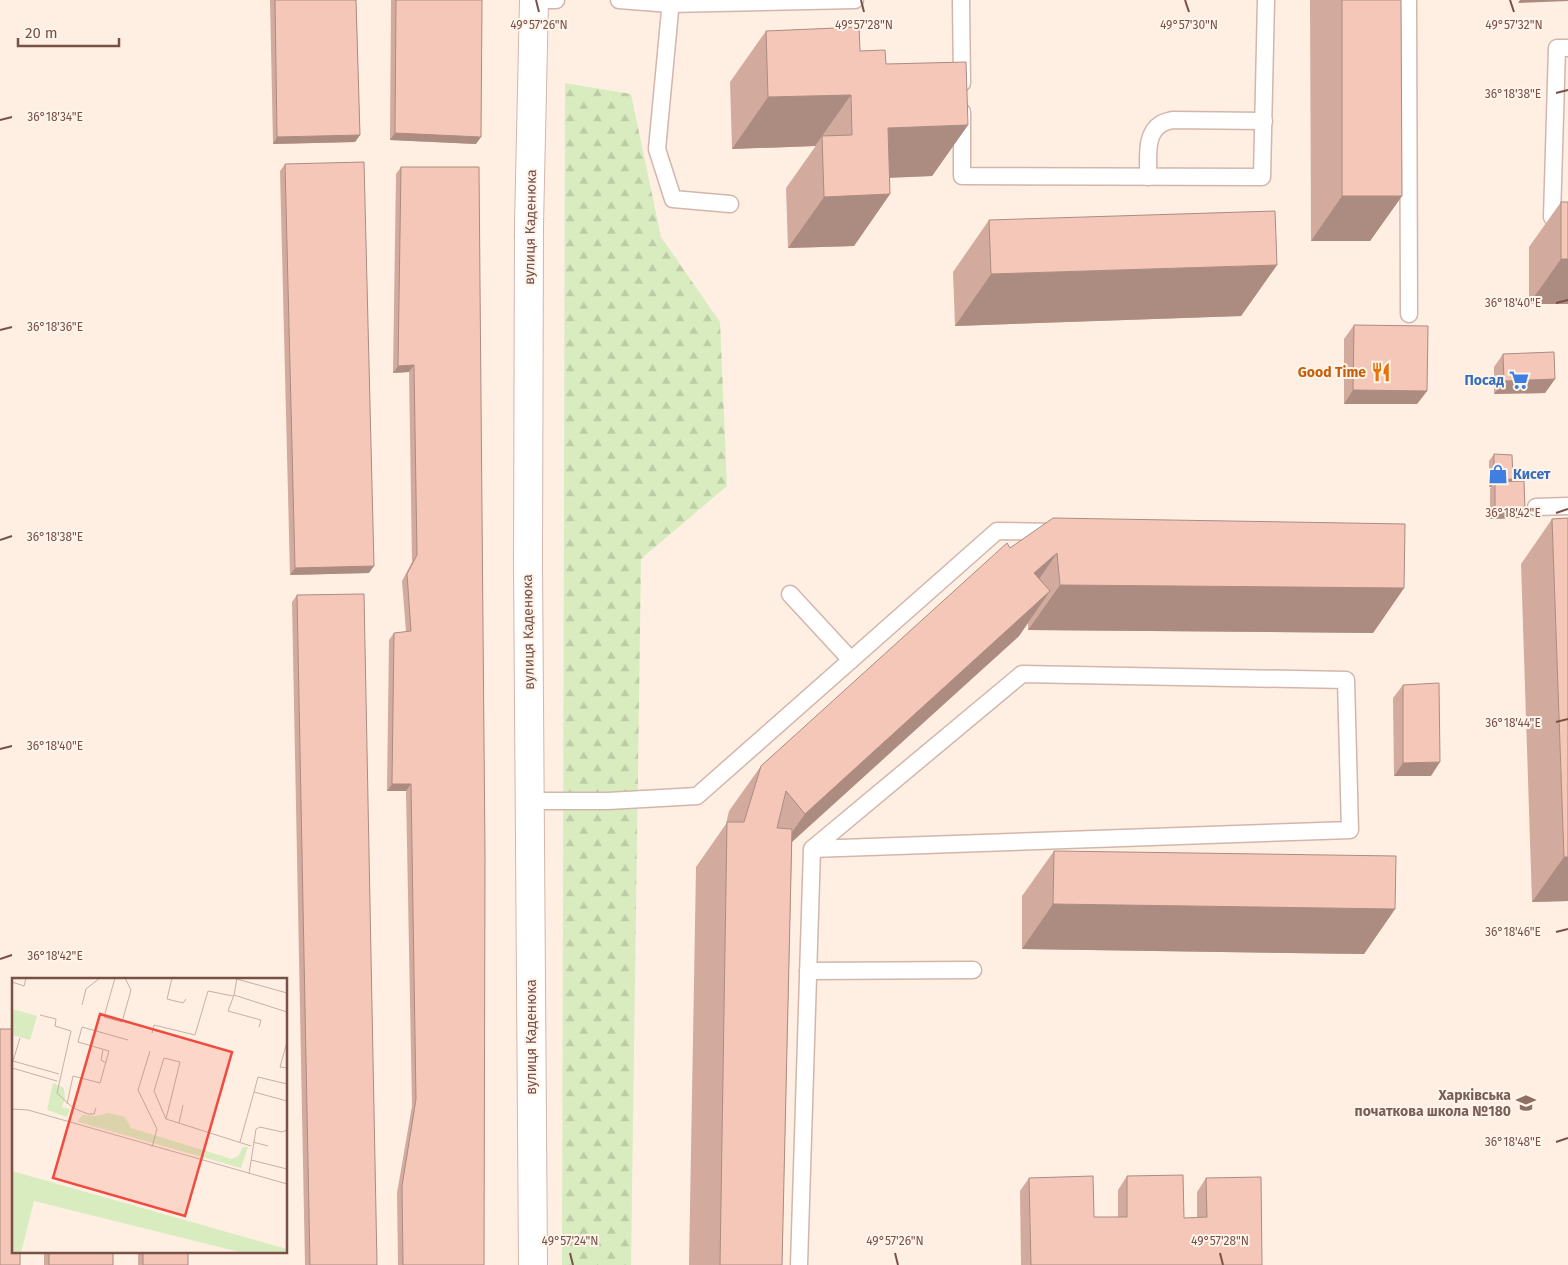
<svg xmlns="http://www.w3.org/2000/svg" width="1568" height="1265" font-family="'Fira Sans',sans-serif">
  <defs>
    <pattern id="forest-firs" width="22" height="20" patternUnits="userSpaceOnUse" patternTransform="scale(1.25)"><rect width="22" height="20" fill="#d9ecc0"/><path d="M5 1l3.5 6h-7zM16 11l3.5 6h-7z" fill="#becca6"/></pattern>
  </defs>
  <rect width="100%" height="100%" fill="#feefe2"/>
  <polygon fill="url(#forest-firs)" points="565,83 631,94 661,237 720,322 727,486 641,559 631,1265 562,1265"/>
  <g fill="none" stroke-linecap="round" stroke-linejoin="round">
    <defs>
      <g id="service">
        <polyline points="534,0 556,0"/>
        <polyline points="619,0 670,4 855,0"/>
        <polyline points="671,0 657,149 673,199 730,204"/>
        <polyline points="961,0 962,83"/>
        <polyline points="1408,0 1409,314"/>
        <polyline points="1568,48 1557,48 1552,217 1568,217"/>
        <polyline points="962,112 962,176 1262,177 1266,0"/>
        <path d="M 1148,177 C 1149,160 1144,134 1161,124 C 1164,122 1169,121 1172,120 L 1264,121"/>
        <polyline points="1536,507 1568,506"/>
        <polyline points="790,594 851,660"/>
        <polyline points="530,801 608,801 697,796 997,531 1055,532"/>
        <polyline points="808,971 973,970"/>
        <polyline points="799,1265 812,849 1022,674 1346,680 1350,830 812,849"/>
      </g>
      <polyline id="tertiary" points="533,1265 528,562 529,225 534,0"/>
    </defs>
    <use href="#service" stroke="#d2b6ab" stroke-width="19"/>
    <use href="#tertiary" stroke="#d2b6ab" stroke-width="30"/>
    <use href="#service" stroke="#fff" stroke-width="16"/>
    <use href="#tertiary" stroke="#fff" stroke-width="28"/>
  </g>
  <g fill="#d3ab9e">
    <polygon points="270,0 356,0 360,135 355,142 273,144"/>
    <polygon points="391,0 482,0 476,144 390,140"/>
    <polygon points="1310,0 1401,0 1402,196 1370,241 1311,241"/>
    <polygon points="766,31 860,51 886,64 968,125 932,176 890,178 890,194 854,246 788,248 786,188 815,147 815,146 732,149 730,82"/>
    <polygon points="285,164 369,573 290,575 280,171"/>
    <polygon points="401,167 484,1265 398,1265 397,1193 412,1106 406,791 387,791 389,640 394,633 406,632 402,581 412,562 409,372 393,373 396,174"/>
    <polygon points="1561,202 1568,202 1568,304 1529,304 1529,247"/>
    <polygon points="989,220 1277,265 1241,316 955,326 953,272"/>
    <polygon points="1354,325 1427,391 1417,404 1344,404 1344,339"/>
    <polygon points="1503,354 1555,379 1545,393 1494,394 1494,367"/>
    <polygon points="1494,454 1513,479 1512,481 1520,518 1490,519 1490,489 1491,487 1489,487 1489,461"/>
    <polygon points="1568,518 1568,901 1532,902 1521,564 1552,519"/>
    <polygon points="1010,548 1404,588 1373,633 1028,630 1028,623 1019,636 792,842 782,1265 689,1265 696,867 726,824 729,811 761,766"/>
    <polygon points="297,595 377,1265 305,1265 292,602"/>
    <polygon points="1403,685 1431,776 1394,776 1393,698"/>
    <polygon points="1054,851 1395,909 1364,954 1022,949 1022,896"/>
    <polygon points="1127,1176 1184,1218 1197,1218 1197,1192 1206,1178 1262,1265 1021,1265 1020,1191 1029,1178 1094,1217 1118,1217 1118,1190"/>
    <rect x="44" y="1251" width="69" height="14"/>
    <rect x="138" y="1251" width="50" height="14"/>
  </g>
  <g fill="#ac8b81">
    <polygon points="1520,0 1568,0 1568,1 1518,3"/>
    <polygon points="851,95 815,146 732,149 768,97"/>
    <polygon points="968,125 932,176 852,179 888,128"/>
    <polygon points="395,133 481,137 476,144 390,140"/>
    <polygon points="360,135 355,142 273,144 277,137"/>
    <polygon points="890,194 854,246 788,248 824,197"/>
    <polygon points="1342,196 1402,196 1370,241 1311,241"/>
    <polygon points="1561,259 1568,259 1568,304 1529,304"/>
    <polygon points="1277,265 1241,316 955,326 991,274"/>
    <polygon points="414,365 409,372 393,373 398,366"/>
    <polygon points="1555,379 1545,393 1494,394 1504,381"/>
    <polygon points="1353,390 1427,391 1417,404 1344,404"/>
    <polygon points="1513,479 1508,486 1495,482 1491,487 1489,487 1494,480"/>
    <polygon points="1525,511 1520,518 1490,519 1495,512"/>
    <polygon points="1057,553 1026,598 1034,573"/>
    <polygon points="374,566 369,573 290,575 295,568"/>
    <polygon points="1060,585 1404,588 1373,633 1028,630"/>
    <polygon points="1050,591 1019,636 773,859 805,814"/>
    <polygon points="1440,762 1431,776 1394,776 1403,763"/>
    <polygon points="392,784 411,784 406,791 387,791"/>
    <polygon points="1564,857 1568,857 1568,901 1532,902"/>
    <polygon points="1053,904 1395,909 1364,954 1022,949"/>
  </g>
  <g fill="#f5c7b8" stroke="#ac8b81">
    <polygon points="275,0 356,0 360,135 277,137"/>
    <polygon points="396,0 482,0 481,137 395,133"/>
    <polygon points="1342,0 1401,0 1402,196 1342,196"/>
    <polygon points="859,27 860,51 885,50 886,64 966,62 968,125 888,128 890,194 824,197 822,136 852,135 851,95 768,97 766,31"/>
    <polygon points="364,162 374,566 295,568 285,164"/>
    <polygon points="401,167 479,167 485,856 484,1265 403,1265 402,1186 416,1099 411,784 392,784 394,633 411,631 407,574 417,555 414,365 398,366"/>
    <rect x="1561" y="202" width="7" height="57"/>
    <polygon points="1275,211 1277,265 991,274 989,220"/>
    <polygon points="1354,325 1428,326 1427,391 1353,390"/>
    <polygon points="1554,352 1555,379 1504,381 1503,354"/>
    <polygon points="1494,454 1512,455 1513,479 1494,480"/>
    <polygon points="1524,481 1525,511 1495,512 1495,482"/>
    <polygon points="1053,518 1405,524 1404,588 1060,585 1057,553 1034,573 1050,591 805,814 786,791 777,828 792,829 782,1265 720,1265 727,822 744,822 761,766 1007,543 1010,548"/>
    <polygon points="1568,518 1568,857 1564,857 1552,519"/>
    <polygon points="364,594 377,1265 310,1265 297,595"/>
    <polygon points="1439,683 1440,762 1403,763 1403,685"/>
    <polygon points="1054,851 1396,856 1395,909 1053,904"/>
    <polygon points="0,1029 14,1029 14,1251 20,1251 20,1265 0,1265"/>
    <polygon points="1183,1175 1184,1218 1207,1217 1206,1178 1261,1177 1262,1265 1031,1265 1029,1178 1093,1176 1094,1217 1127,1217 1127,1176"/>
    <rect x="49" y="1251" width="64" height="14"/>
    <rect x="143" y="1251" width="45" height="14"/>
  </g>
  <path fill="none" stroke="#785047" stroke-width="2" d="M 536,0 L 539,12M 861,0 L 864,12M 1185,0 L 1189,12M 1510,0 L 1514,12M 1556,93 L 1568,90M 0,120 L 12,117M 1556,303 L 1568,300M 0,330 L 12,327M 1556,513 L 1568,509M 0,540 L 12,536M 1556,722 L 1568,719M 0,749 L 12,746M 1556,932 L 1568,929M 0,959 L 12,955M 1556,1142 L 1568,1138M 570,1253 L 573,1265M 895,1253 L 898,1265M 1220,1253 L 1223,1265"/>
  <defs>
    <symbol id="restaurant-bare" viewBox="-9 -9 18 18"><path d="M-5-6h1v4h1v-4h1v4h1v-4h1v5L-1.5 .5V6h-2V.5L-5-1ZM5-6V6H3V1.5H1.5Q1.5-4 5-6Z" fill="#e8710a" stroke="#fff4ea" stroke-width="2.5" paint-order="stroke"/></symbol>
    <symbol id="supermarket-bare" viewBox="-9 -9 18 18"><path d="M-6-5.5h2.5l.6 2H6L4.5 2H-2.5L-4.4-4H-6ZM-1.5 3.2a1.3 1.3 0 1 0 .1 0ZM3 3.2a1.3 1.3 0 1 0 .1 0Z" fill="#3f7fe0" stroke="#fff4ea" stroke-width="2.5" paint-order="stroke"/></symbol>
    <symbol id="shop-bare" viewBox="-9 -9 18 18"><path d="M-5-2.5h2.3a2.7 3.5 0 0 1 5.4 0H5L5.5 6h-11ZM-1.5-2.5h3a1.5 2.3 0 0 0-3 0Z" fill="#3f7fe0" stroke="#fff4ea" stroke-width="2.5" paint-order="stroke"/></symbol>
    <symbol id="school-bare" viewBox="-9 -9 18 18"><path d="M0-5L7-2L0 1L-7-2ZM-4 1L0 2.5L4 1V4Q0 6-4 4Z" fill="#8d6e63" stroke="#fff4ea" stroke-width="2.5" paint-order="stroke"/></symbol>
  </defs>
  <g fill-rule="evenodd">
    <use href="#restaurant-bare" x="1367" y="358" width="28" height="28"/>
    <use href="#supermarket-bare" x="1505" y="366" width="28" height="28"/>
    <use href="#shop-bare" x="1484" y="460" width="28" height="28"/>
    <use href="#school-bare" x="1512" y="1089" width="28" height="28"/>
  </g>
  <g text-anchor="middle" stroke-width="4" stroke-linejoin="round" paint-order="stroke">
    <g font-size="14" fill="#785047" stroke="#fff4ea">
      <text transform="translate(530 227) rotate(-89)" y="5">вулиця Каденюка</text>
      <text transform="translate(528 632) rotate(-91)" y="5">вулиця Каденюка</text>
      <text transform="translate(531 1037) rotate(-90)" y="5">вулиця Каденюка</text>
    </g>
    <g font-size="14" font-weight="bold" fill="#c56008" stroke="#fff4ea" text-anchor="end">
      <text x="1366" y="377">Good Time</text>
    </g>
    <g font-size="14" font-weight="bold" fill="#366cbe" stroke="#fff4ea" text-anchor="end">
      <text x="1504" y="385">Посад</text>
      <text x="1513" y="479" text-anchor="start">Кисет</text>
    </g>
    <g font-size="14" font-weight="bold" fill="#785e54" stroke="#fff4ea" text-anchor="end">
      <text x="1511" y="1100">Харківська<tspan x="1511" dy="16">початкова школа №180</tspan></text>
    </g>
  </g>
  <g transform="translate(12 978)">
    <rect width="275" height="275" fill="#feefe2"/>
    <path d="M 0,193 L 275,271 L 275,275 L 231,275 L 22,223 L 9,275 L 0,273 Z" fill="#d9ecc0"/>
    <path d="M 41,105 L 52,110 L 53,121 L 50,129 L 58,131 L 55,139 L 35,132 ZM 96,135 L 113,139 L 119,150 L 220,181 L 226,178 L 231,169 L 236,169 L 229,190 L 66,144 L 70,137 L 85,138 Z" fill="#d9ecc0"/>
    <path d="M 0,31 L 25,38 L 18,62 L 0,57 Z" fill="#d9ecc0"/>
    <path fill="none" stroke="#c8afa4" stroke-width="1" d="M 103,0 L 92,39 L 110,44 L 119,12 L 113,0M 160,0 L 155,21 L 171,25 L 174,21M 221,0 L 275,15M 225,0 L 222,17 L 275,34M 0,4 L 12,8 L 14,0M 222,17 L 216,33 L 249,42 L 247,49M 70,27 L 74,11 L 88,0M 28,37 L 44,41 L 43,48 L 59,53 L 45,115 L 61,130 L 76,136 L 82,136 L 84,130M 140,55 L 142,47 L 183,57 L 196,13 L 221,18M 8,60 L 1,83 L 47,96M 275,64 L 268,89 L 275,90M 91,72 L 89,82 L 94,85M 138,73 L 126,112 L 145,151 L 140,169M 0,90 L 45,103M 275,106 L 246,99 L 242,114 L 275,123M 55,126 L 61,98 L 69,100M 0,131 L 16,132 L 275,206M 154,141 L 168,84 L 152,80 L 142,113 L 154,141 L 239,168M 57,144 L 69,100 L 88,105 L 97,73 L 66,64 L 70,49 L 116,62M 167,145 L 171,127M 228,164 L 242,114M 241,164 L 256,168M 239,182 L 275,191M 237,196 L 244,151 L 248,149 L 270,154 L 275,152"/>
    <path fill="#f14a3e" fill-opacity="0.15" stroke="#f14a3e" stroke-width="2.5" d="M 88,36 L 220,74 L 173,238 L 41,200 Z"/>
    <rect width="275" height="275" fill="none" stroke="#785047" stroke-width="2.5"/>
  </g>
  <g font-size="12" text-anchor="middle" fill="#785047" stroke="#fff4ea" stroke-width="4" stroke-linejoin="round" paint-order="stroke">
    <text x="539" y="29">49°57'26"N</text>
    <text x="864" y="29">49°57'28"N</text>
    <text x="1189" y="29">49°57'30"N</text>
    <text x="1514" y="29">49°57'32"N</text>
    <text x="1513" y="98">36°18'38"E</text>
    <text x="55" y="121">36°18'34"E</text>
    <text x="1513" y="307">36°18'40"E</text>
    <text x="55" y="331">36°18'36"E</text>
    <text x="1513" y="517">36°18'42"E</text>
    <text x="55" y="541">36°18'38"E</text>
    <text x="1513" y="727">36°18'44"E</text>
    <text x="55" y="750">36°18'40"E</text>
    <text x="1513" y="936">36°18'46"E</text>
    <text x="55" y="960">36°18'42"E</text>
    <text x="1513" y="1146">36°18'48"E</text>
    <text x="570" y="1245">49°57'24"N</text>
    <text x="895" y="1245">49°57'26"N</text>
    <text x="1220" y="1245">49°57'28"N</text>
  </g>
  <path d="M18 38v8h101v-8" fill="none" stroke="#785047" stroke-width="2.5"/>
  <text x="25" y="38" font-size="15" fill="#785047" stroke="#fff4ea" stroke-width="4" paint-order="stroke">20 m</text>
</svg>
